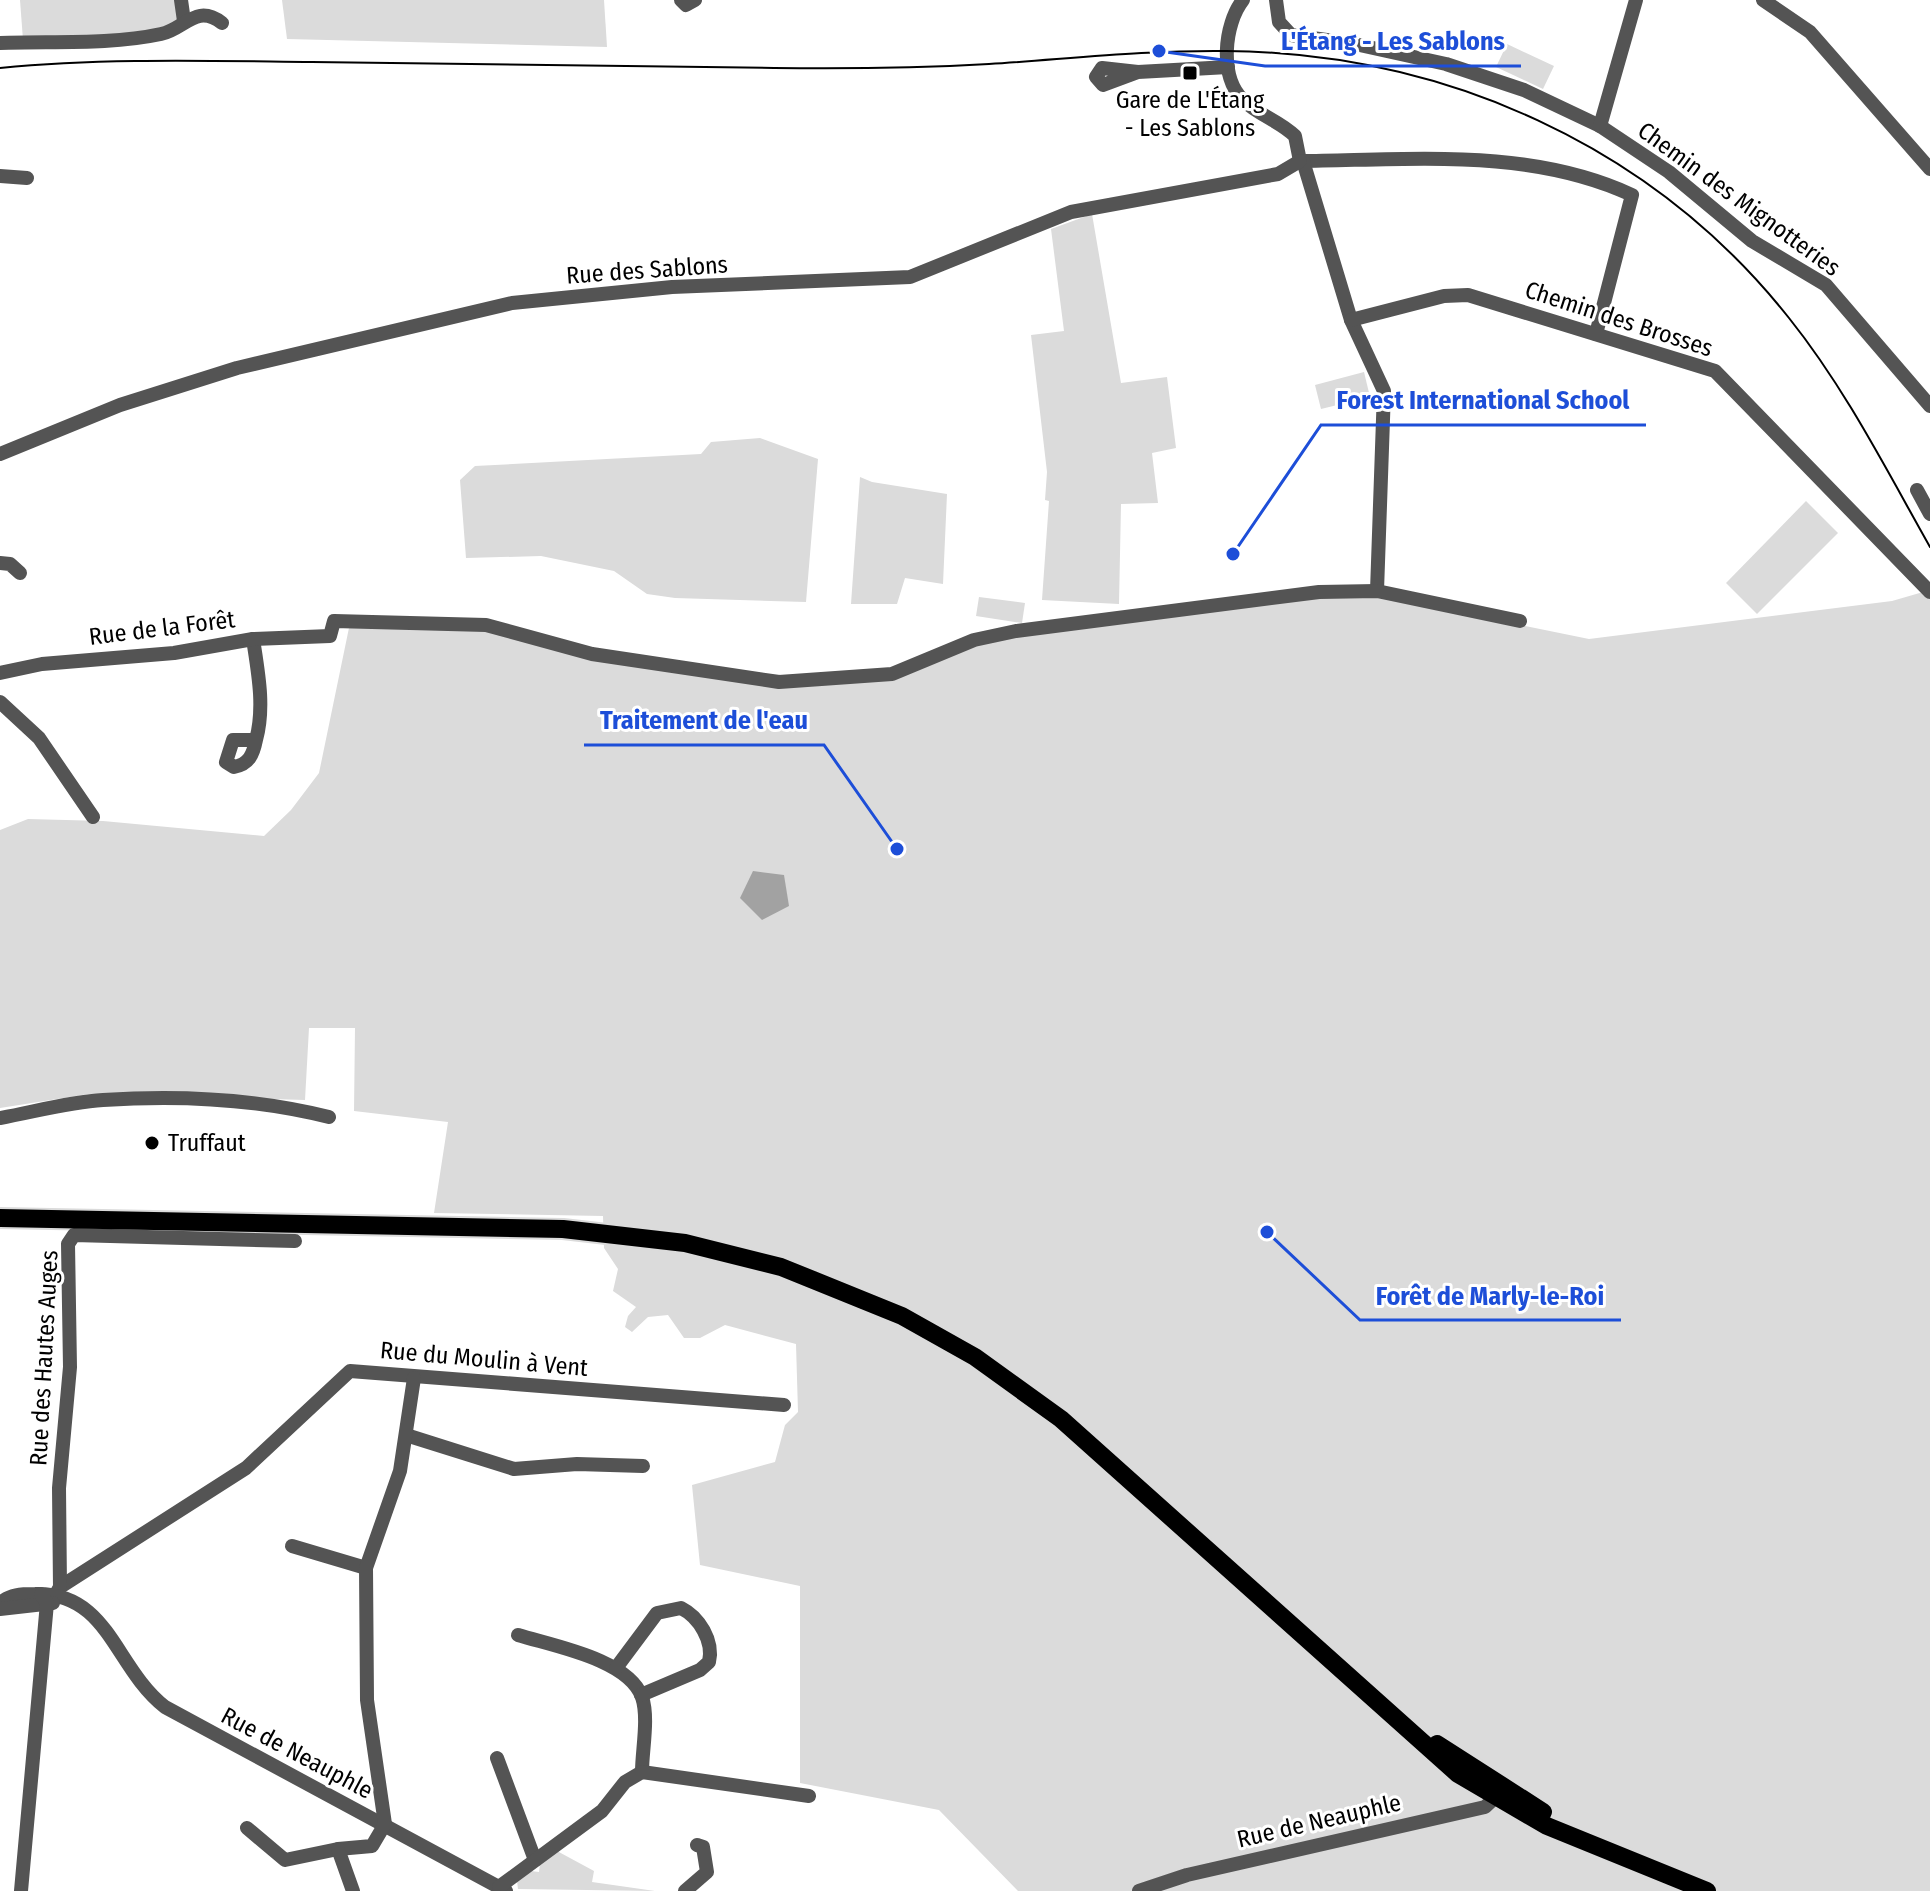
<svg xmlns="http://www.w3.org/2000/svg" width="1930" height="1891" font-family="'Fira Sans Condensed',sans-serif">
  <rect width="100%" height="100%" fill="#fff"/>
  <g fill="#dbdbdb">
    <polygon points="20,0 175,0 178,22 164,32 23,40"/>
    <polygon points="282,0 604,0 607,47 287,39"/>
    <polygon points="1507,44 1554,66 1543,89 1496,67"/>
    <polygon points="1092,214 1121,383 1167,377 1176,448 1152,453 1158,503 1121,504 1119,604 1042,600 1049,501 1045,500 1047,472 1031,335 1064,331 1051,229"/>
    <polygon points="1364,372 1370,397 1321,409 1315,385"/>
    <polygon points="760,438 818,459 806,602 675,598 647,594 614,571 541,556 466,558 460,480 475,466 701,454 711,442"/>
    <polygon points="860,477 872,482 947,494 943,584 905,578 897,604 851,604"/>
    <polygon points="1806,501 1838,533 1757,614 1726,583"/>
    <polygon points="1930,590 1930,1891 1018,1891 939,1810 800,1783 800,1586 700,1565 692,1485 775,1462 785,1425 798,1412 796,1344 725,1325 700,1338 684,1338 668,1315 648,1317 632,1332 625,1327 628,1316 636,1307 613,1291 618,1269 604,1248 603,1216 434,1213 448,1122 354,1111 355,1028 309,1028 305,1100 89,1094 0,1108 0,830 28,819 103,821 264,836 291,810 319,773 350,623 492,629 780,687 885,679 974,643 1319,596 1377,596 1589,639 1892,601"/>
    <polygon points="979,597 1025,603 1022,623 976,616"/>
    <polygon points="557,1851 594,1871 592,1882 655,1891 518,1889 517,1881 531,1871 539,1872 540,1863"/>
  </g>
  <polygon fill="#a2a2a2" points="753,871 784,875 789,906 762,920 740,898"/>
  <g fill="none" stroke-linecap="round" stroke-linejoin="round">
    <defs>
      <g id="major">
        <polyline points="0,1218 563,1229 685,1243 781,1267 902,1316 975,1357 1061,1419 1458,1774 1547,1826 1707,1891"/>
        <polyline points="1437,1744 1543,1812"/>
      </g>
    </defs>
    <use href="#major" stroke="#dbdbdb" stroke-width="22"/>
    <g stroke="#545454" stroke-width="14">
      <polyline points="181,0 184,21"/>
      <polyline points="681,0 686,5 695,0"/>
      <path d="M 1243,0 C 1224,24 1219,77 1243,100 C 1258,115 1280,121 1295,136 L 1300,161"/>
      <polyline points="1276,0 1279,22 1291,35 1355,44 1446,64 1524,90 1600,126 1669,172 1752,241 1826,285 1930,406"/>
      <polyline points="1763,0 1810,32 1930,169"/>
      <path d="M 0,43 C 52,41 110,45 161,34 C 185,29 196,3 222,23"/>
      <polyline points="1138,72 1103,85 1096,77 1102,68 1138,72 1228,67"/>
      <polyline points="1600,126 1636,0"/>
      <path d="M 1300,161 C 1410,160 1529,147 1632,195 L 1596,334"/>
      <polyline points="1303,161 1351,320 1384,391 1377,591"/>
      <polyline points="0,176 27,178"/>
      <polyline points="1351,320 1444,296 1468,295 1715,371 1930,592"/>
      <polyline points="0,454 120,405 237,368 512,303 672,287 910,277 1071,212 1278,174 1300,161"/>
      <polyline points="1917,490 1930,514"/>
      <polyline points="0,563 10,564 20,573"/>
      <path d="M 253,639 C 258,672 265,707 256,740 L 233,740 L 226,762 L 234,767 C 249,764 253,755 256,740"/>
      <polyline points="0,673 42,664 174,653 253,639 330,636 334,621 486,625 592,654 779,682 892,674 974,640 1016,631 1319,592 1377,591 1520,621"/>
      <polyline points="0,702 39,738 93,817"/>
      <path d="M 0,1118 C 34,1112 68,1102 103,1100 C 177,1095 257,1099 329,1117"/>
      <polyline points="406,1435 514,1469 577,1464 643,1466"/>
      <polyline points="292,1546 366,1568"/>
      <polyline points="60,1587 246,1468 350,1371 784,1405"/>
      <polyline points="56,1594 60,1587 59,1488 70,1367 68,1244 74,1235 295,1241"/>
      <path d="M 0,1604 C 8,1594 23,1594 35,1594 C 109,1592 114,1667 165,1707 L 506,1891"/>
      <polyline points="0,1609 53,1603"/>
      <path d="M 518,1635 C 553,1646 628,1659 642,1697 C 649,1718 642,1750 642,1772"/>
      <path d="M 616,1668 L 657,1613 L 681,1608 C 699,1617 714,1641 709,1662 L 700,1670 L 641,1695"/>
      <polyline points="497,1758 535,1860"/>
      <polyline points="247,1828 285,1860 338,1849 372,1846 385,1824 367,1700 366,1568 400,1471 414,1378"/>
      <polyline points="338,1849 353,1891"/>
      <polyline points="499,1887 602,1811 625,1782 642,1772 809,1796"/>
      <polyline points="21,1891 47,1603 41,1594"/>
      <polyline points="685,1891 707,1872 703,1847 697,1845"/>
      <polyline points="1139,1891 1187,1875 1485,1807 1502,1791"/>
    </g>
    <use href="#major" stroke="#000" stroke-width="18"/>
    <path stroke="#000" stroke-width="2" d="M 0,68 C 104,58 208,61 312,62 C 466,64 620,66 774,68 C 846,69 918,68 989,64 C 1068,59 1147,50 1226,51 C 1444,53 1652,145 1789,318 C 1845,388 1886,469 1930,547"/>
  </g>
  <g fill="#000" stroke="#fff" stroke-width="3">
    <rect x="1182" y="65" width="16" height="16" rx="4"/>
    <circle cx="152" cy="1143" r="8"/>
  </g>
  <g text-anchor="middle" stroke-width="6" stroke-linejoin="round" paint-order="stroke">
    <g font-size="24" fill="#000" stroke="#fff">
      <text x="1190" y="108">Gare de L'Étang<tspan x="1190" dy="28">- Les Sablons</tspan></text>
      <text x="168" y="1151" text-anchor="start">Truffaut</text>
    </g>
    <g font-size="24" fill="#000" stroke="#fff">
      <text transform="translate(1739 199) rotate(36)" y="8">Chemin des Mignotteries</text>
      <text transform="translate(647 270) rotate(-4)" y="8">Rue des Sablons</text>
      <text transform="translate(1619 319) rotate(18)" y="8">Chemin des Brosses</text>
      <text transform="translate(162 628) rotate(-7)" y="8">Rue de la Forêt</text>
      <text transform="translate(44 1358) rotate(-87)" y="8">Rue des Hautes Auges</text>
      <text transform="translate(484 1359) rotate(5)" y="8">Rue du Moulin à Vent</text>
      <text transform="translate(297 1753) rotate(28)" y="8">Rue de Neauphle</text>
      <text transform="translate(1319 1821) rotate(-13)" y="8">Rue de Neauphle</text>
    </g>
  </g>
  <path fill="none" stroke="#1d4ed8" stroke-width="3" d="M1159 51L1265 66H1521M1233 554L1321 425H1646M897 849L824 745H584M1267 1232L1360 1320H1621"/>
  <g fill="#1d4ed8" stroke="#fff" stroke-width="3">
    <circle cx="1159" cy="51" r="8"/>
    <circle cx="1233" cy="554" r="8"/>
    <circle cx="897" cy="849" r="8"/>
    <circle cx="1267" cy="1232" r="8"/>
  </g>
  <g font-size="26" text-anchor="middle" font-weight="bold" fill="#1d4ed8" stroke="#fff" stroke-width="6" stroke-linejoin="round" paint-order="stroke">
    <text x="1393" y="50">L'Étang - Les Sablons</text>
    <text x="1483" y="409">Forest International School</text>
    <text x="704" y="729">Traitement de l'eau</text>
    <text x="1490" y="1305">Forêt de Marly-le-Roi</text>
  </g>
</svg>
